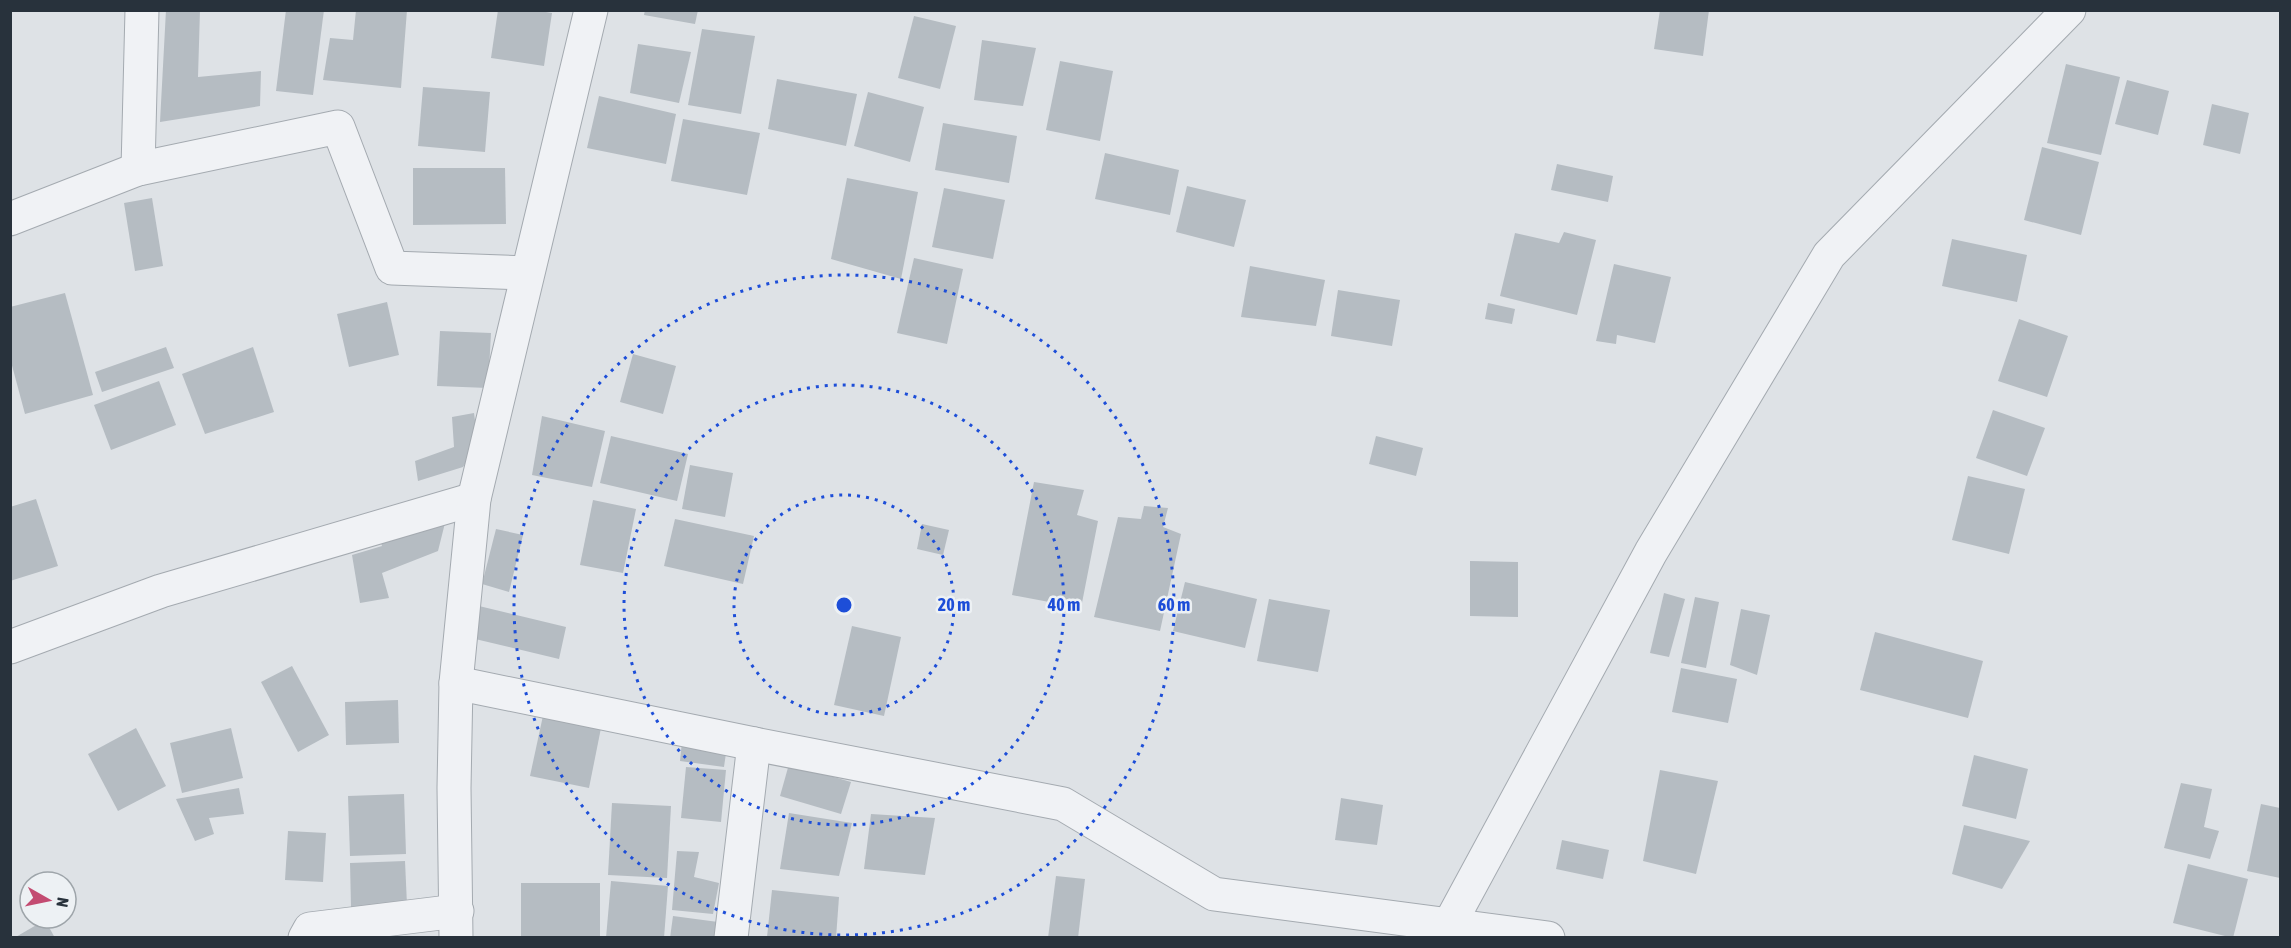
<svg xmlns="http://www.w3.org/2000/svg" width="2291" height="948" font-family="'Asap Condensed',sans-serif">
  <rect width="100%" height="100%" fill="#dee2e6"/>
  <g fill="#b5bcc2">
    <polygon points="166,10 200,10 198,77 261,71 260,106 160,122"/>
    <polygon points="286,10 324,10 313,95 276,91"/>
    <polygon points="356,10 407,10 401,88 323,80 330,38 353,40"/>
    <polygon points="498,10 534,10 552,13 544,66 491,58"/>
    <polygon points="645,10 698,10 695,24 644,15"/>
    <polygon points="1660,10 1709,10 1703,56 1654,49"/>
    <polygon points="914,16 956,26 940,89 898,78"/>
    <polygon points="702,29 755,36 741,114 688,105"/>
    <polygon points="982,40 1036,48 1023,106 974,100"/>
    <polygon points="638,44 691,52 679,103 630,93"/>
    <polygon points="1060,61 1113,71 1100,141 1046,130"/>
    <polygon points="2066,64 2120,77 2101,155 2047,143"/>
    <polygon points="777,79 857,94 846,146 768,129"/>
    <polygon points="2127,80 2169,91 2158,135 2115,124"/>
    <polygon points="423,87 490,92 485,152 418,146"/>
    <polygon points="868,92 924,107 910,162 854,146"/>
    <polygon points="599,96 676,114 666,164 587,148"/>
    <polygon points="2212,104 2249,113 2240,154 2203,145"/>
    <polygon points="683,119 760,133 747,195 671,181"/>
    <polygon points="943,123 1017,136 1009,183 935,170"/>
    <polygon points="2042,147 2099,162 2081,235 2024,220"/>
    <polygon points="1105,153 1179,170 1170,215 1095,199"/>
    <polygon points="1557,164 1613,176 1608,202 1551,190"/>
    <polygon points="413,168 505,168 506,224 413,225"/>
    <polygon points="847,178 918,192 901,279 831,259"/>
    <polygon points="1187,186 1246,200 1234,247 1176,232"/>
    <polygon points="944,188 1005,200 993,259 932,247"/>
    <polygon points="152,198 163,266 135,271 124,203"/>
    <polygon points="1564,232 1596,240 1577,315 1500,296 1515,233 1559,243"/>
    <polygon points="1952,239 2027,255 2017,302 1942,286"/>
    <polygon points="914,258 963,269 947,344 897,333"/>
    <polygon points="1614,264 1671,277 1655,343 1617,335 1616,344 1596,341"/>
    <polygon points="1250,266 1325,280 1316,326 1241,317"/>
    <polygon points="1338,290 1400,300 1392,346 1331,336"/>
    <polygon points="65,293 93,395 25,414 10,358 10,307"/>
    <polygon points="387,302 399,355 349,367 337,314"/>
    <polygon points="1488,303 1515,309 1512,324 1485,319"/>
    <polygon points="2019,319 2068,336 2047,397 1998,381"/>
    <polygon points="440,331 491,333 488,388 437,386"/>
    <polygon points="166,347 174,368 102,392 95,372"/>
    <polygon points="253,347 274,412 205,434 182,374"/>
    <polygon points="633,354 676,366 663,414 620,402"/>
    <polygon points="159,381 176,425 111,450 94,405"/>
    <polygon points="1993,410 2045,428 2027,476 1976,458"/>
    <polygon points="474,413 478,443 463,467 418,481 415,461 454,447 452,417"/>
    <polygon points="542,416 605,431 592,487 532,475"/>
    <polygon points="611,436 688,454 677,501 600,483"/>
    <polygon points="1376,436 1423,448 1416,476 1369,464"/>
    <polygon points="690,465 733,473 725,517 682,509"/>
    <polygon points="1968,476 2025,489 2009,554 1952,540"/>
    <polygon points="1034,482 1084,490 1077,515 1098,521 1081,608 1012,595"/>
    <polygon points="36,499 58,566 10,581 10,507"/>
    <polygon points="593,500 636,509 623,573 580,565"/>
    <polygon points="1144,506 1168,508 1163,527 1181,534 1160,631 1094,617 1118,517 1141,519"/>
    <polygon points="446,519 438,551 382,573 389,598 360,603 352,555 382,546 378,533"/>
    <polygon points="675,519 754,536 743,584 664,566"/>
    <polygon points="922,524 949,530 943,555 917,549"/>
    <polygon points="496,529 523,535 509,592 482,584"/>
    <polygon points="1470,561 1518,562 1518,617 1470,616"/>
    <polygon points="1185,582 1257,599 1245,648 1173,631"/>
    <polygon points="1664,593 1685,599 1669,657 1650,653"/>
    <polygon points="1695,597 1719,602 1706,668 1681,663"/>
    <polygon points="1269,599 1330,610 1318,672 1257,661"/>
    <polygon points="479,606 566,627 559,659 471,638"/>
    <polygon points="1741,609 1770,615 1757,675 1730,665"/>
    <polygon points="852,626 901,637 884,716 834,705"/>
    <polygon points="1875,632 1983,661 1968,718 1860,690"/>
    <polygon points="292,666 329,735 298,752 261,682"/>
    <polygon points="1681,668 1737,679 1728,723 1672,712"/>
    <polygon points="398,700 399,743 346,745 345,702"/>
    <polygon points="544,711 602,723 589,788 530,776"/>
    <polygon points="136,728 166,786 118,811 88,754"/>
    <polygon points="231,728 243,778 182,793 170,743"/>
    <polygon points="682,741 727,746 724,767 680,761"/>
    <polygon points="1974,755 2028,769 2016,819 1962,806"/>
    <polygon points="789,764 851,782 841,814 780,796"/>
    <polygon points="686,767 726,770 721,822 681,818"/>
    <polygon points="1660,770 1718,781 1696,874 1643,861"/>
    <polygon points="2181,783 2212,789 2204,827 2219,831 2210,859 2164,848"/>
    <polygon points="239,788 244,814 209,818 214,834 195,841 176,799"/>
    <polygon points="404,794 406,854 350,856 348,796"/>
    <polygon points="1341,798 1383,805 1377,845 1335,840"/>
    <polygon points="612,803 671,806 667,878 608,875"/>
    <polygon points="2261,804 2280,808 2280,878 2247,871"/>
    <polygon points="789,813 852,823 839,876 780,869"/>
    <polygon points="871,814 935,818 925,875 864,869"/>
    <polygon points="1964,825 2030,841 2002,889 1952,874"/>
    <polygon points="288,831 326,833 323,882 285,880"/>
    <polygon points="1562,840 1609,850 1603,879 1556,869"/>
    <polygon points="677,851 699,852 694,877 719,883 713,914 672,910"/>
    <polygon points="405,861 407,905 351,907 350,863"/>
    <polygon points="2188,864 2248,879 2233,938 2173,923"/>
    <polygon points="1056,876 1085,879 1078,938 1048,938"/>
    <polygon points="611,881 668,886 664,938 606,938"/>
    <rect x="521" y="883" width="79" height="55"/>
    <polygon points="772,890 839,897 836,938 767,937"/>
    <polygon points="673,916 718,922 716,938 670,938"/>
    <polygon points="45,920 55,938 14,938"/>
  </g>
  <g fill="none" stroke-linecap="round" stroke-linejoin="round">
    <defs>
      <g id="street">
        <polyline points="138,169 142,10"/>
        <polyline points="10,219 138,169 338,127 392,268 527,273"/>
        <polyline points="10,647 161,591 474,499"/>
        <polyline points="456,683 754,744 1063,804 1214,894 1548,938"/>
        <polyline points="1449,925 1651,552 1829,255 2069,10"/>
        <polyline points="305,938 310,929 457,911"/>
        <polyline points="456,938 454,788 456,683 474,499 591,10"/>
        <polyline points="731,938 754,744"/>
      </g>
    </defs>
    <use href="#street" stroke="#a4aab0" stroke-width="35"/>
    <use href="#street" stroke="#f0f2f5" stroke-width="33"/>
  </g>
  <g fill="none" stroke="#1d4ed8" stroke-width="3" stroke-dasharray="3 6">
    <circle cx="844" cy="605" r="110"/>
    <circle cx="844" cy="605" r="220"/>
    <circle cx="844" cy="605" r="330"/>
  </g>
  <circle cx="844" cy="605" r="9" fill="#1d4ed8" stroke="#edf1f4" stroke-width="3"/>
  <g font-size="18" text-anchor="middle" font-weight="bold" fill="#1d4ed8" stroke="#edf1f4" stroke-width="5" stroke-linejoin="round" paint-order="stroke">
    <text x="954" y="611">20 m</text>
    <text x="1064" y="611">40 m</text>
    <text x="1174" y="611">60 m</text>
  </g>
  <rect width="2291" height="948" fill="none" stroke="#28323c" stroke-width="24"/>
  <g transform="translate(48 900) rotate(99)"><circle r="28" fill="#edf1f4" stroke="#9ea5aa" stroke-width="1.5"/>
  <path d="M0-4.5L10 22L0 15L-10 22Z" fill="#c34b71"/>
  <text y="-9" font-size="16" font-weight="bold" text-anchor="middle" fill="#28323c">N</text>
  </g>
</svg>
